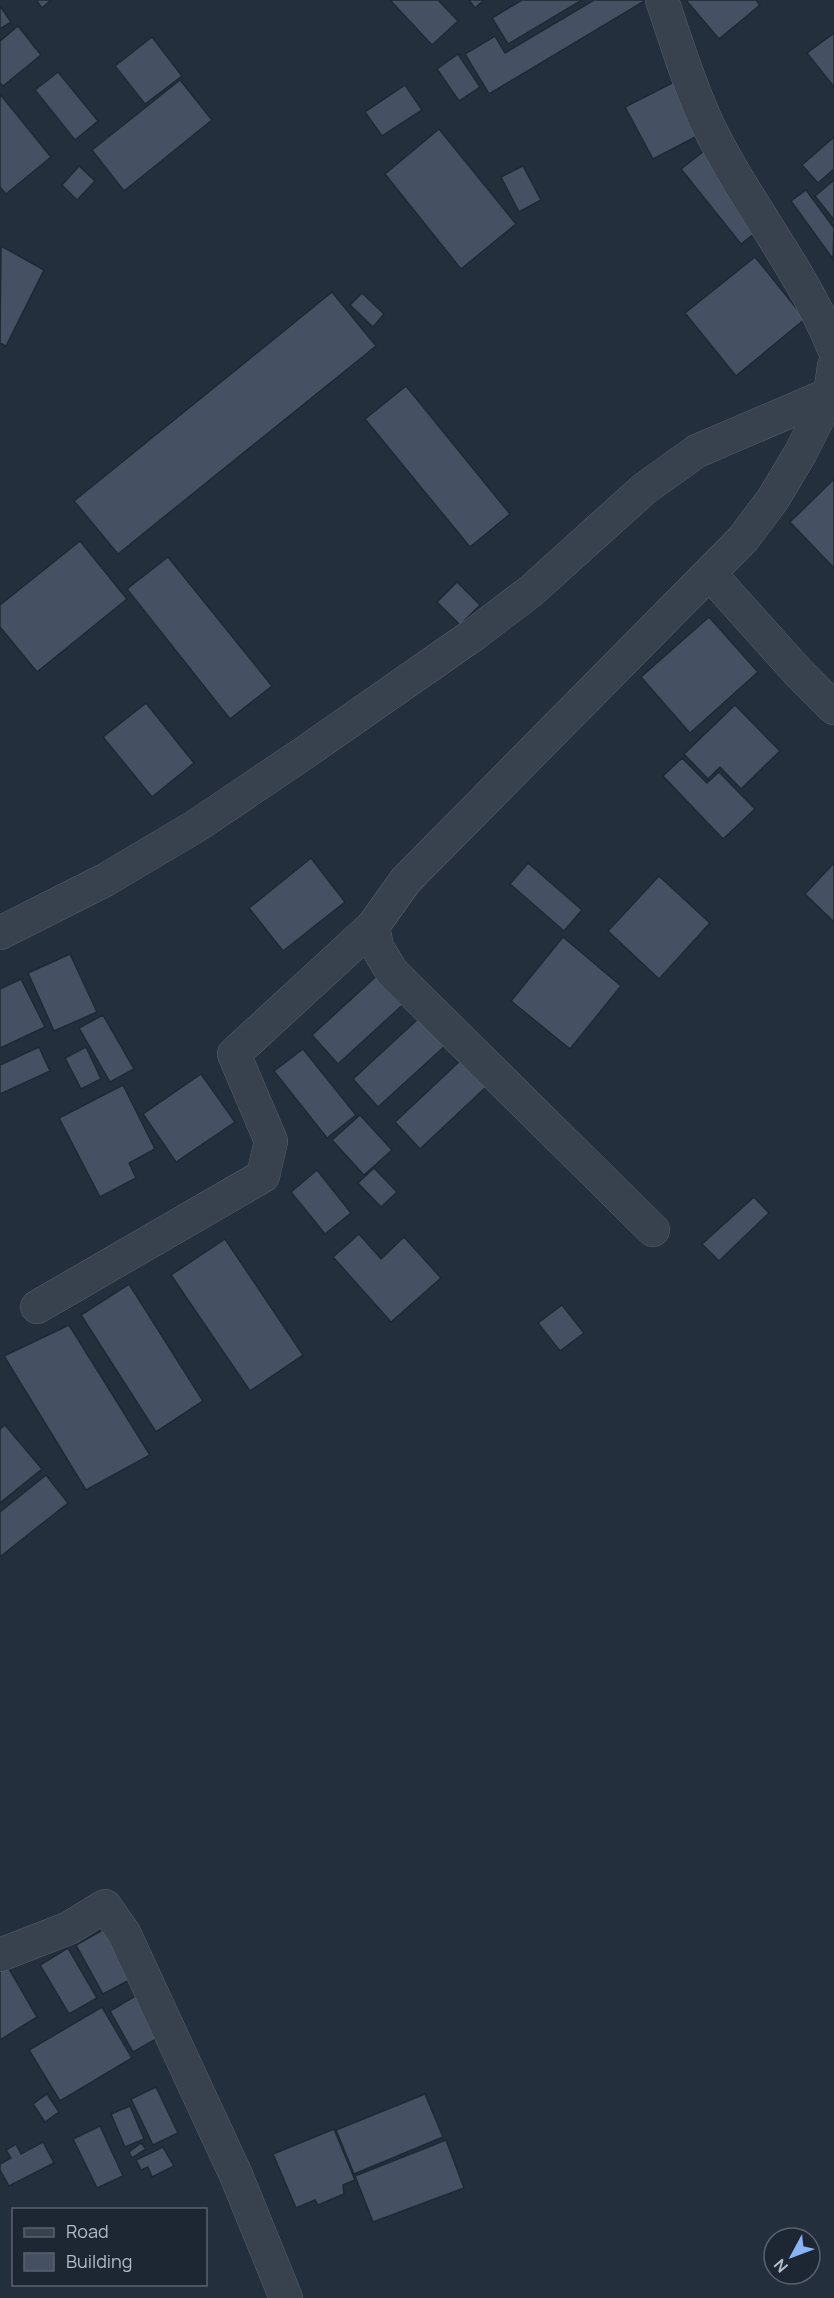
<svg xmlns="http://www.w3.org/2000/svg" width="834" height="2298" font-family="Manrope,sans-serif">
  <rect width="100%" height="100%" fill="#242f3e"/>
  <g fill="#455162" stroke="#1f2835" stroke-width="1.5">
    <polygon points="36,0 51,0 42,8"/>
    <polygon points="390,0 438,0 458,21 432,45"/>
    <polygon points="469,0 484,0 475,8"/>
    <polygon points="522,0 582,0 508,44 492,18"/>
    <polygon points="594,0 646,0 489,94 465,54 495,36 505,53"/>
    <polygon points="686,0 756,0 760,5 719,39"/>
    <polygon points="0,6 11,22 0,29"/>
    <polygon points="18,26 41,55 3,86 0,83 0,41"/>
    <polygon points="834,33 834,87 807,53"/>
    <polygon points="152,37 182,76 145,104 115,66"/>
    <polygon points="458,54 480,87 459,101 437,69"/>
    <polygon points="58,72 98,121 75,140 35,90"/>
    <polygon points="180,80 212,120 124,191 92,150"/>
    <polygon points="678,80 705,132 653,159 625,107"/>
    <polygon points="405,85 422,110 382,136 365,112"/>
    <polygon points="0,94 51,157 6,194 0,187"/>
    <polygon points="439,129 516,224 461,269 385,174"/>
    <polygon points="834,137 834,169 818,183 802,165"/>
    <polygon points="704,151 764,226 741,244 681,169"/>
    <polygon points="79,166 95,181 77,200 62,185"/>
    <polygon points="523,166 541,200 519,212 501,177"/>
    <polygon points="834,180 834,220 815,196"/>
    <polygon points="806,190 834,228 833,259 791,201"/>
    <polygon points="1,246 44,270 6,346 0,343"/>
    <polygon points="755,257 805,319 736,376 685,313"/>
    <polygon points="332,292 376,346 118,554 74,501"/>
    <polygon points="362,293 384,314 373,327 350,305"/>
    <polygon points="406,386 510,514 470,547 365,419"/>
    <polygon points="834,479 834,568 790,522"/>
    <polygon points="80,541 127,599 37,672 0,627 0,605"/>
    <polygon points="168,557 272,686 230,719 127,589"/>
    <polygon points="457,582 480,605 460,625 437,602"/>
    <polygon points="709,617 758,672 690,733 641,677"/>
    <polygon points="146,703 194,763 152,797 103,737"/>
    <polygon points="735,705 780,751 741,789 720,767 708,779 684,754"/>
    <polygon points="682,758 707,783 719,772 755,809 723,839 663,776"/>
    <polygon points="311,858 345,902 283,951 249,908"/>
    <polygon points="528,863 582,910 564,931 510,884"/>
    <polygon points="834,863 834,922 805,894"/>
    <polygon points="659,876 710,923 659,979 608,931"/>
    <polygon points="563,937 621,986 570,1049 511,1001"/>
    <polygon points="70,954 97,1012 54,1031 28,973"/>
    <polygon points="382,971 408,1000 338,1064 312,1035"/>
    <polygon points="21,979 45,1027 0,1048 0,989"/>
    <polygon points="103,1015 134,1069 110,1082 79,1028"/>
    <polygon points="419,1018 445,1046 378,1107 353,1079"/>
    <polygon points="39,1047 50,1071 0,1094 0,1065"/>
    <polygon points="86,1047 101,1079 81,1089 65,1058"/>
    <polygon points="303,1049 356,1115 327,1138 274,1071"/>
    <polygon points="461,1060 486,1087 420,1149 395,1122"/>
    <polygon points="201,1074 235,1122 176,1162 143,1114"/>
    <polygon points="123,1085 155,1149 129,1163 136,1178 100,1197 59,1118"/>
    <polygon points="360,1115 392,1150 364,1175 332,1140"/>
    <polygon points="374,1168 397,1192 381,1207 358,1183"/>
    <polygon points="317,1170 351,1213 325,1234 291,1192"/>
    <polygon points="754,1197 769,1213 719,1261 702,1244"/>
    <polygon points="359,1234 381,1259 404,1237 441,1278 391,1322 333,1257"/>
    <polygon points="225,1239 303,1355 250,1391 171,1275"/>
    <polygon points="129,1284 203,1401 156,1432 81,1315"/>
    <polygon points="562,1305 584,1333 560,1351 538,1323"/>
    <polygon points="69,1325 150,1455 86,1490 4,1356"/>
    <polygon points="5,1425 42,1469 0,1503 0,1429"/>
    <polygon points="46,1475 68,1503 0,1557 0,1512"/>
    <polygon points="110,1926 137,1976 103,1994 76,1945"/>
    <polygon points="68,1948 97,1998 69,2014 40,1965"/>
    <polygon points="5,1962 37,2017 0,2040 0,1965"/>
    <polygon points="142,1992 167,2033 133,2052 110,2011"/>
    <polygon points="102,2007 132,2058 60,2101 29,2050"/>
    <polygon points="156,2087 178,2133 153,2145 131,2099"/>
    <polygon points="47,2094 59,2112 45,2122 33,2104"/>
    <polygon points="425,2094 443,2137 354,2174 336,2130"/>
    <polygon points="130,2106 144,2139 125,2147 111,2114"/>
    <polygon points="100,2126 123,2176 97,2188 73,2139"/>
    <polygon points="334,2129 355,2180 343,2185 344,2194 318,2205 315,2200 296,2208 273,2154"/>
    <polygon points="446,2140 464,2188 373,2222 355,2176"/>
    <polygon points="43,2142 54,2163 9,2186 0,2170 0,2164 11,2158 6,2150 16,2144 21,2154"/>
    <polygon points="141,2143 146,2149 132,2158 129,2152"/>
    <polygon points="163,2147 174,2166 152,2177 148,2167 141,2170 136,2160"/>
  </g>
  <g fill="none" stroke-linecap="round" stroke-linejoin="round">
    <defs>
      <g id="minor">
        <path d="M 662,0 C 676,41 689,85 708,125 C 745,202 802,269 834,349"/>
        <polyline points="711,575 798,672 834,708"/>
        <polyline points="0,933 105,880 196,826 304,753 473,635 531,591 644,489 697,451 830,394 833,386"/>
        <polyline points="653,1230 392,972 377,947 373,926 406,880 743,539 773,499 801,452 830,394 834,366"/>
        <polyline points="37,1307 263,1176 271,1141 234,1054 373,926"/>
        <polyline points="0,1955 69,1928 105,1906 124,1933 236,2175 286,2298"/>
      </g>
    </defs>
    <use href="#minor" stroke="#565f6c" stroke-width="34"/>
    <use href="#minor" stroke="#38414e" stroke-width="33"/>
  </g>
  <rect x="12" y="2208" width="195" height="78" fill="#1d2633" stroke="#59626f" stroke-width="1.5"/>
  <rect x="24" y="2228" width="30" height="9" fill="#38414e" stroke="#59626f" stroke-width="1.5"/>
  <text x="66" y="2238" font-size="18" fill="#b4bcc9">Road</text>
  <rect x="24" y="2253" width="30" height="18" fill="#455162" stroke="#59626f" stroke-width="1.5"/>
  <text x="66" y="2268" font-size="18" fill="#b4bcc9">Building</text>
  <g transform="translate(792 2256) rotate(229)"><circle r="28" fill="#1d2633" stroke="#59626f" stroke-width="1.5"/>
  <path d="M0-4.5L10 22L0 15L-10 22Z" fill="#8ab4f8"/>
  <text y="-9" font-size="16" font-weight="bold" text-anchor="middle" fill="#b4bcc9">N</text>
  </g>
</svg>
